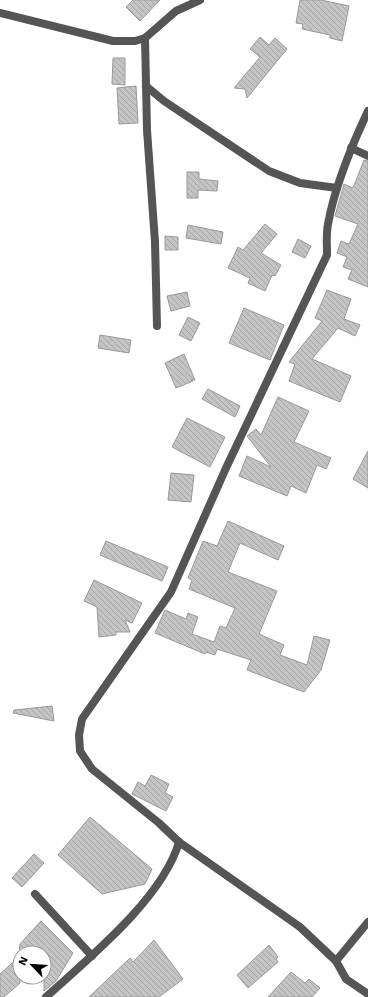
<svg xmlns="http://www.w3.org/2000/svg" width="368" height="997" font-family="'Work Sans',sans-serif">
  <defs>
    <pattern id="building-back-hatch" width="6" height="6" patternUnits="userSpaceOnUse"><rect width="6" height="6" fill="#c4c4c4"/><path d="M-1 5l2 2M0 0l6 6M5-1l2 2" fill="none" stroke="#a7a7a7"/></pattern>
  </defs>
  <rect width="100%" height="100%" fill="#fff"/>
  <g fill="url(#building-back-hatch)" stroke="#999">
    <polygon points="133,0 160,0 140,21 126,7"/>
    <polygon points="300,0 321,0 349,6 342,41 330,38 330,35 302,29 303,24 296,23"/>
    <polygon points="260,37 269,45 275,38 287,49 247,98 245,89 234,88 260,57 250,49"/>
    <polygon points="113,58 125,58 125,85 112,84"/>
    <polygon points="136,86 138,123 119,124 117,88"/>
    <polygon points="364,160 368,161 368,287 348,279 352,270 343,267 347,257 337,253 341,241 349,244 358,224 335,216 344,184 353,188"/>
    <polygon points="187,172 199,172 199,179 218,181 217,191 198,190 198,198 187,198"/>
    <polygon points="265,224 277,234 261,253 281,265 275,276 272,275 265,291 248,283 250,278 228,268 238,247 243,250"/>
    <polygon points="188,225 223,232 221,244 186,238"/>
    <polygon points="165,236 178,237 178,250 165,250"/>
    <polygon points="298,239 311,246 305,258 292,252"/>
    <polygon points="327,290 351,299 344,319 360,325 355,336 338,328 312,359 351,376 340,402 289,381 295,364 289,362 322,321 315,318"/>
    <polygon points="187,292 190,306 171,311 167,296"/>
    <polygon points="244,308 284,325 270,360 229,343"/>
    <polygon points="188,317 200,323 191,341 179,335"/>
    <polygon points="100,335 131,340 129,353 98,348"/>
    <polygon points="184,354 195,380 191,380 193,381 176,388 165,363"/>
    <polygon points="208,389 240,406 235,417 202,399"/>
    <polygon points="278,397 309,411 294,442 331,458 326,469 317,465 306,493 291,486 287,496 239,476 247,456 271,467 247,436 256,429 261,435"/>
    <polygon points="187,418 225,437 210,467 172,447"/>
    <polygon points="368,451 368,488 353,479"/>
    <polygon points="171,473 194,475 191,502 168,500"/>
    <polygon points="228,521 284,546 278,560 240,543 228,572 277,591 259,634 284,645 280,655 307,665 314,636 330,640 321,670 304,692 247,670 251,660 217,649 215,655 206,652 205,654 155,633 165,610 186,619 188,613 198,617 192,634 214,642 220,626 226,628 235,608 189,589 192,580 188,578 203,541 217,546"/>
    <polygon points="106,541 168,567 162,581 100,555"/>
    <polygon points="94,580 142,603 132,623 125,620 130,632 116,632 116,635 99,637 97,607 84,601"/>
    <polygon points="52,706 54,721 13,713 14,710"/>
    <polygon points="151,775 169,784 165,793 173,797 166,811 132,794 138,782 145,786"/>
    <polygon points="90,817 152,869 145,884 102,894 58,855"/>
    <polygon points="34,854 44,863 22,887 12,878"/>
    <polygon points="41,921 73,953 56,981 44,991 44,953 19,953 20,944"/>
    <polygon points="154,940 183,979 159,997 89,997 130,958 133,962"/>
    <polygon points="269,945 278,957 276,959 278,962 248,988 237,975"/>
    <polygon points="20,956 20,983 4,997 0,997 0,974"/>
    <polygon points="291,972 305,983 309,979 320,988 312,997 268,997"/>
  </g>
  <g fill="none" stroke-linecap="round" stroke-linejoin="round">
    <g stroke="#555" stroke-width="8">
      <polyline points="0,13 113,41 135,41 145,38 176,11 200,0"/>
      <polyline points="145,38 147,130 155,242 157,326"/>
      <polyline points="146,86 164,101 269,171 300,183 337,188"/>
      <path d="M 368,111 C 351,147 335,185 328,224 C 326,234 327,245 327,255 L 226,468 L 171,592 L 82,719 L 79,735 L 80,751 L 92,769 L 159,823 L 179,842 L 300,927 L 336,961 L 346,979 L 368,994"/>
      <polyline points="351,148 368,156"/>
      <polyline points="35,894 92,956"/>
      <polyline points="336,961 368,922"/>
      <path d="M 46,997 C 89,958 163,898 179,842"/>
    </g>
  </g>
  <g transform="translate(32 965) rotate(295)"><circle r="19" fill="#ffffff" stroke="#999999"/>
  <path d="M0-3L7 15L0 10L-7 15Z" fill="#000000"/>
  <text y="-6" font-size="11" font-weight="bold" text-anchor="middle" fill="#000000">N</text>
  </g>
</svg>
